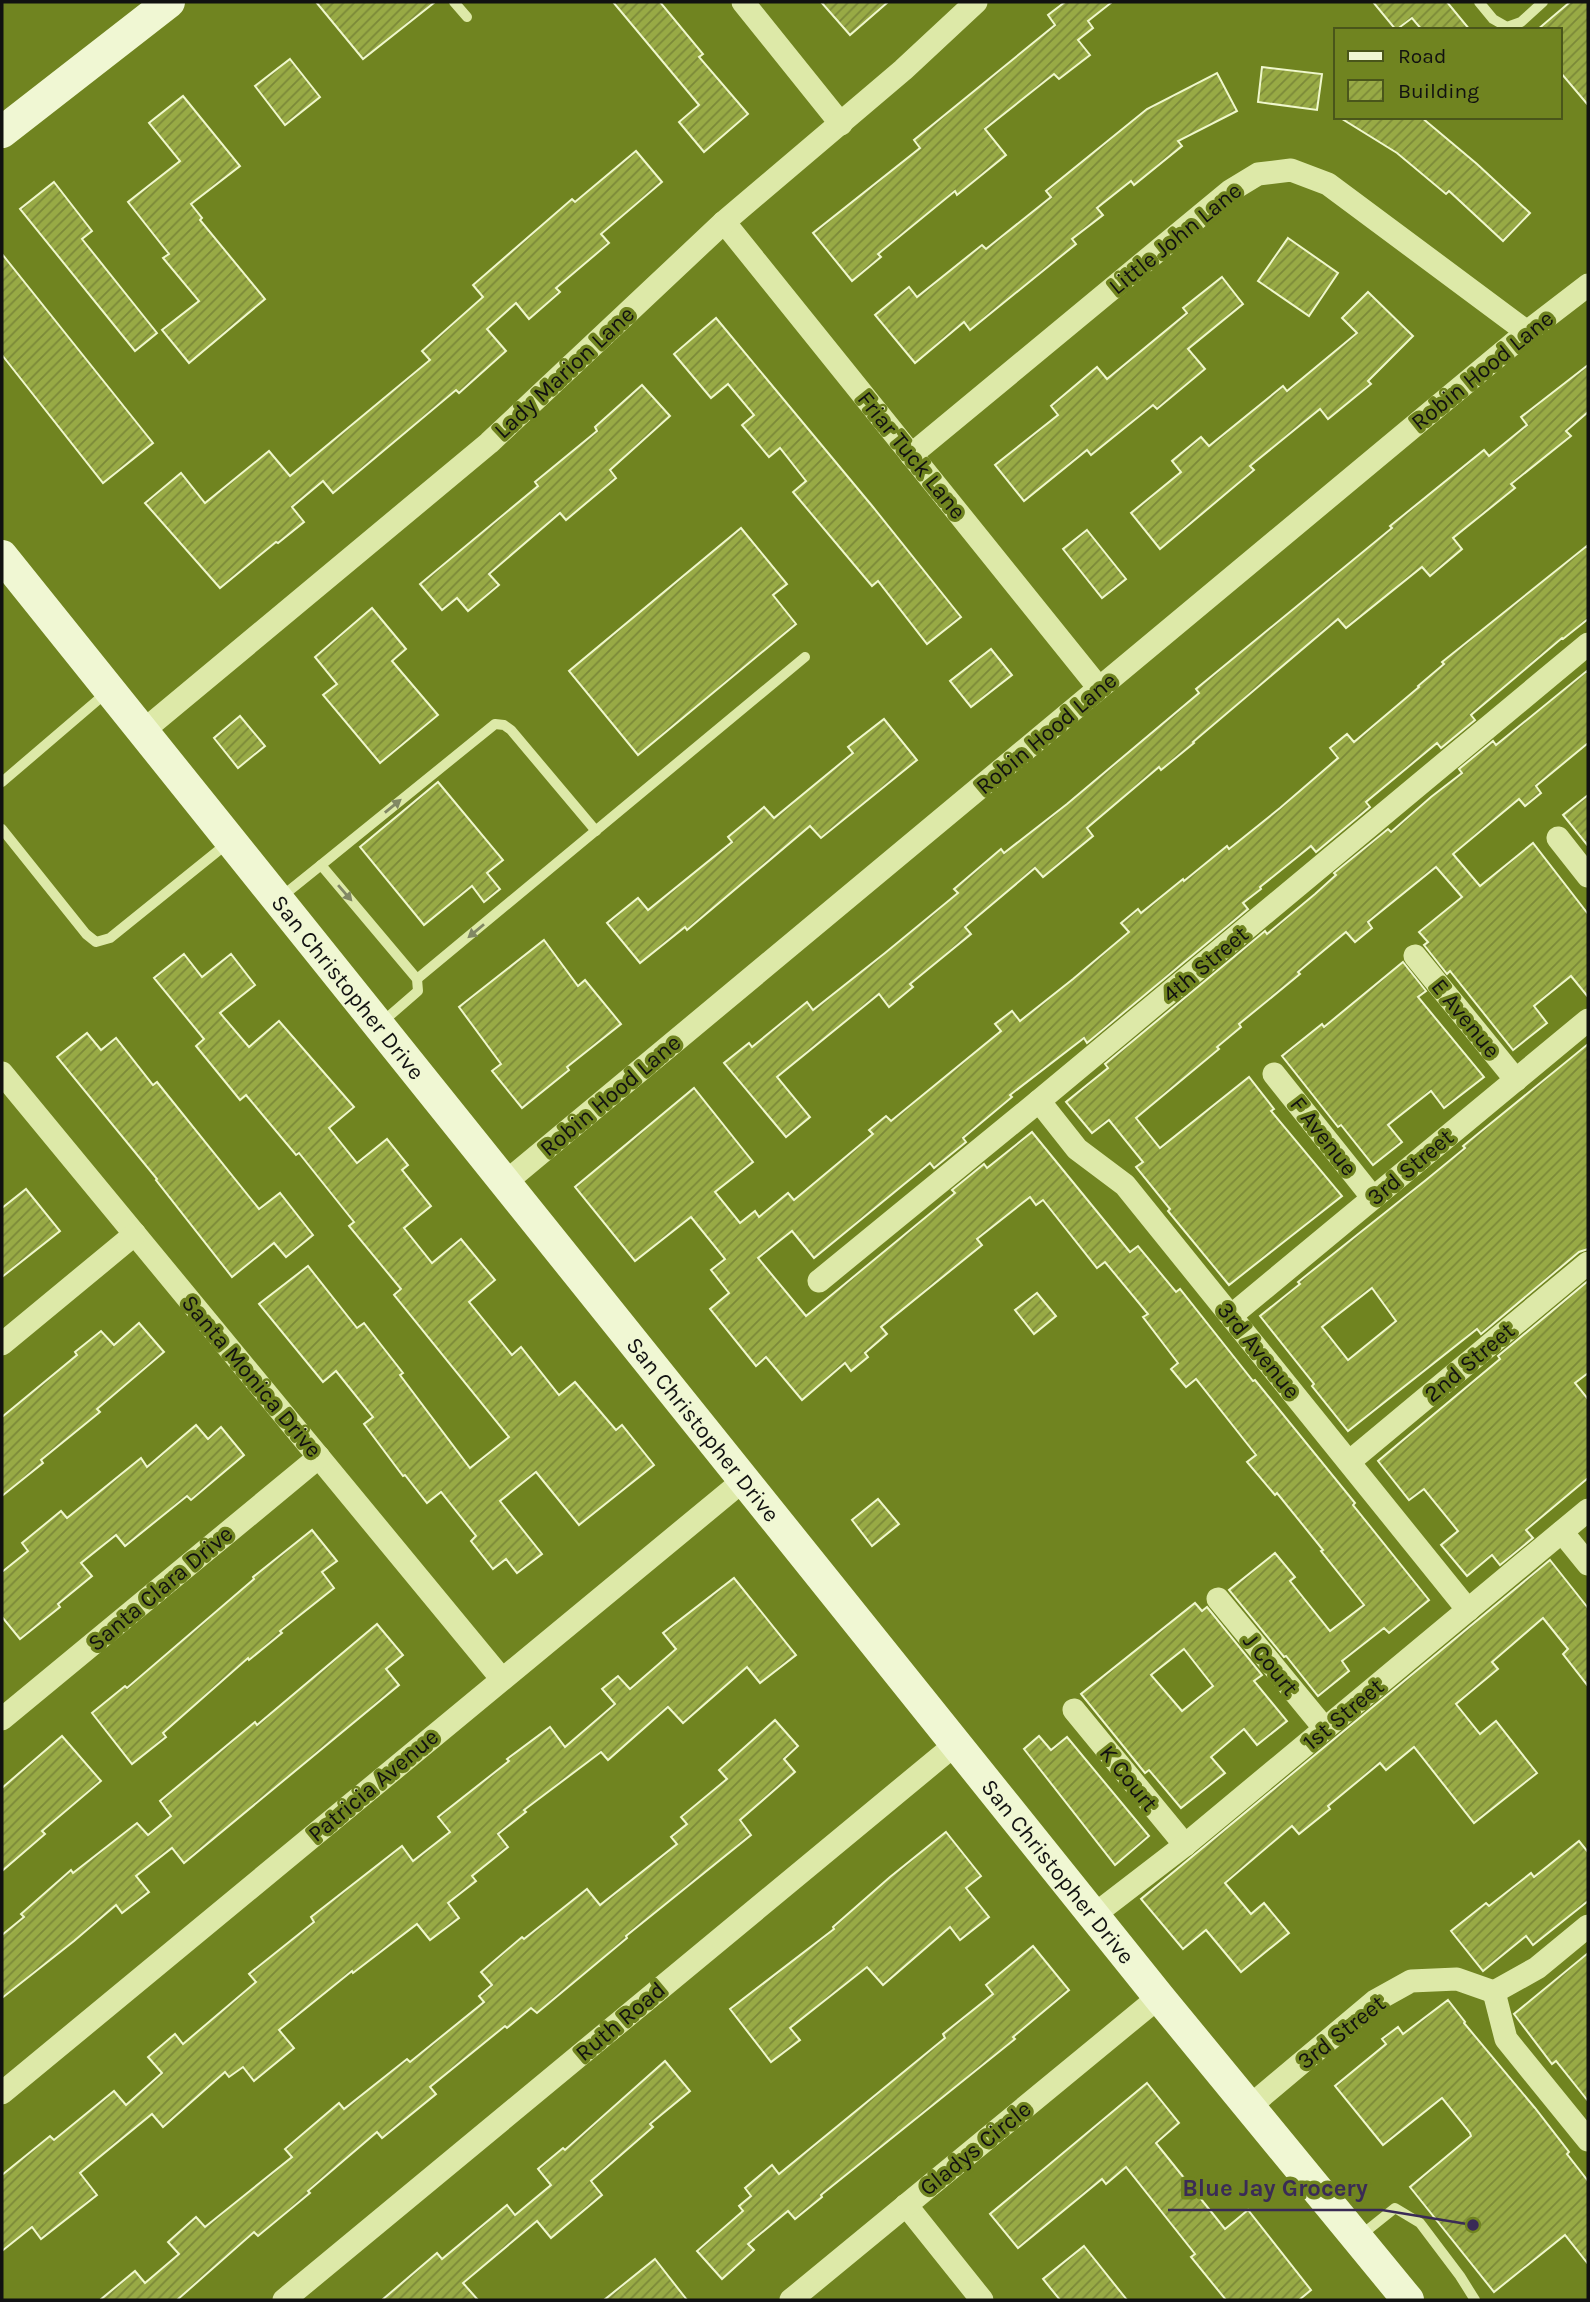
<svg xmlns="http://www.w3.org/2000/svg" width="1590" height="2302" font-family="Karla,sans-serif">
  <defs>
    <pattern id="building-hatch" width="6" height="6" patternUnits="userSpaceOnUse" patternTransform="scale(1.75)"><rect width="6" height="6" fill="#98aa45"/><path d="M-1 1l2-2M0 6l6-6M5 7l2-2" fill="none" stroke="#7b8938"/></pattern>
  </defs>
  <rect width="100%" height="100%" fill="#708420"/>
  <g fill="url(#building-hatch)" stroke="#eff7cc" stroke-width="2" fill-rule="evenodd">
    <polygon points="316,2 435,2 363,59"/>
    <polygon points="613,2 660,2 703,54 699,57 748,114 704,152 679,122 699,105"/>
    <polygon points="821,2 888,2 850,35"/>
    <polygon points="1065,2 1112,2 1088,21 1093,28 1078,40 1090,55 1059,79 1054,74 985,129 1006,155 957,195 955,191 878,254 881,257 852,281 813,233 920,148 914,140 1055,25 1048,15"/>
    <polygon points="1373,2 1447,2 1470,30 1422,30 1412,18 1396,30"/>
    <polygon points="1570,2 1588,2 1588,105 1560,72 1560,30 1537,30"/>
    <polygon points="290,59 320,97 285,125 255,86"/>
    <polygon points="1262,67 1322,74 1317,110 1258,102"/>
    <polygon points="1217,73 1237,111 1178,141 1182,146 1134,185 1131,181 1097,208 1103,215 1072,239 1076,244 970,330 964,322 915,363 875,315 909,287 917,297 982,245 986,249 1051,197 1046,191 1147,109"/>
    <polygon points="183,96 240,166 191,204 202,218 200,220 265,299 189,363 162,330 199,301 163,258 169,254 128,202 180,161 149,123"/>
    <polygon points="1339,117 1421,117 1477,164 1530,213 1503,241 1449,191 1446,194 1397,153"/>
    <polygon points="636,151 662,182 601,234 609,243 556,288 560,292 529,319 516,303 487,329 506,351 459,393 456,390 333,493 323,481 292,507 304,522 278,543 276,542 220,588 145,503 181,473 205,503 269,451 290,476 430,360 422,351 483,297 473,285 572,199 575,202"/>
    <polygon points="54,182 92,231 82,239 157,333 135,351 20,209"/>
    <polygon points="1288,238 1338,273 1309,316 1258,281"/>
    <polygon points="2,254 153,443 103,483 2,355"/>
    <polygon points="1222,277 1243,304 1188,349 1205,369 1157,409 1153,405 1091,455 1087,450 1024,501 995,465 1058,415 1051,406 1097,367 1107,379 1187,313 1183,308"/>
    <polygon points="1368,292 1413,336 1368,381 1371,384 1328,419 1320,409 1250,466 1254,470 1160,549 1131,513 1181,472 1172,461 1201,437 1209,446 1283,386 1287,391 1357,333 1342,318"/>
    <polygon points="716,318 873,507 961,617 927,644 878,581 872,586 793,492 806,481 780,448 769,457 742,425 754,415 728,384 711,398 674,354"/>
    <polygon points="1588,365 1588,412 1566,431 1571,436 1511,484 1515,488 1453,538 1462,549 1430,576 1422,567 1346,628 1338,619 1193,742 1194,743 1161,770 1159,767 1087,828 1093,836 1043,877 1035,868 965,927 971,934 910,984 913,987 889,1007 879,994 777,1077 810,1117 786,1137 724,1063 749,1043 752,1047 807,1002 813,1010 885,953 958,893 954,889 1001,849 1004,853 1067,804 1199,693 1196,689 1392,528 1390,526 1484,450 1489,456 1527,425 1521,417"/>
    <polygon points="642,385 670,416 610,470 616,478 566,520 560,513 489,574 499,585 468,611 457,598 442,610 420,584 538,486 535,482 597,431 595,427"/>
    <polygon points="741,528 787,584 773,595 796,624 638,755 569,671"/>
    <polygon points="1087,530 1126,579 1102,598 1063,549"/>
    <polygon points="1588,545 1588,619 1563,639 1562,638 1471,715 1475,720 1441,748 1437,743 1366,802 1370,807 1316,852 1311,846 1260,887 1261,889 1243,903 1248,909 1087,1043 1084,1038 1010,1095 1012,1097 963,1138 966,1142 934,1168 930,1163 814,1258 792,1231 758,1258 806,1316 955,1193 952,1190 984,1164 987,1168 1032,1132 1130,1252 1138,1246 1176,1292 1180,1289 1253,1381 1255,1380 1355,1503 1353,1505 1429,1600 1389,1633 1384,1628 1342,1661 1349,1671 1318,1696 1286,1656 1284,1657 1229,1590 1275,1553 1295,1577 1290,1581 1330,1631 1364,1605 1321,1551 1323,1550 1277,1493 1275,1495 1247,1462 1256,1455 1196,1379 1186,1387 1171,1369 1178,1363 1143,1317 1148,1314 1105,1262 1097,1268 1043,1200 1036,1205 1030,1197 977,1239 982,1245 881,1327 887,1334 865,1353 868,1357 851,1371 845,1363 802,1400 766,1357 756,1366 710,1309 729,1293 711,1270 725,1259 691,1217 635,1261 575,1187 694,1088 753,1162 715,1192 740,1223 755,1211 759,1217 788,1193 794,1200 873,1134 869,1130 886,1116 891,1121 1001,1031 995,1024 1012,1011 1020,1021 1073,979 1129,932 1121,923 1138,909 1141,913 1183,879 1184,881 1227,846 1229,849 1280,808 1338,758 1330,748 1347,734 1354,742 1419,687 1418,686 1444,664 1442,662"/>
    <polygon points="372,608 406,649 392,661 438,715 380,763 323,695 337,684 315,657"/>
    <polygon points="991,649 1012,675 971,707 950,681"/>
    <polygon points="1588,670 1588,743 1536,786 1541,793 1525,806 1519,799 1453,854 1480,886 1533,843 1588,914 1588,997 1571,976 1534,1006 1547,1023 1513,1050 1450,971 1447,974 1424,945 1428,942 1419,932 1462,897 1436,867 1368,922 1372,928 1355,942 1346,932 1298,972 1300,974 1239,1024 1241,1027 1217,1047 1219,1049 1136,1118 1160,1148 1249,1077 1274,1109 1271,1111 1342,1196 1229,1285 1168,1211 1170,1209 1136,1167 1143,1162 1109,1120 1092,1133 1066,1102 1108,1068 1105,1064 1265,931 1267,934 1315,894 1336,875 1334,873 1388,829 1391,832 1431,797 1462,773 1459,769 1493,741 1496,745"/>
    <polygon points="240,716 265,746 238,768 214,738"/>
    <polygon points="884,719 917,760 821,838 810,826 687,930 685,927 640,963 607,923 638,898 648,910 732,842 728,837 764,807 774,818 853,753 848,747"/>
    <polygon points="438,782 503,860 487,873 500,889 484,902 472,886 424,925 360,847"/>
    <polygon points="1588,795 1588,846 1563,815"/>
    <polygon points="544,940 578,986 585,980 621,1024 567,1067 569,1070 522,1108 492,1071 501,1064 459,1007"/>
    <polygon points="184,954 202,977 231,954 255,985 220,1013 249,1047 279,1021 354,1107 329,1128 357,1163 387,1139 408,1165 402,1170 431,1206 404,1228 432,1263 461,1239 495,1280 469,1302 512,1355 521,1347 559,1395 575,1382 616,1430 622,1425 654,1465 579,1525 536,1472 500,1501 542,1554 517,1573 506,1559 493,1569 471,1541 476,1536 441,1492 427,1503 405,1475 403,1476 364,1424 373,1417 336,1371 323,1382 259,1304 308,1266 357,1328 364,1323 403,1373 400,1375 470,1468 509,1437 394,1295 401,1289 349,1226 354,1222 299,1153 296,1155 246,1095 240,1100 196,1046 204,1039 154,978"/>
    <polygon points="1403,962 1426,991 1418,997 1484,1077 1444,1108 1431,1091 1388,1125 1402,1142 1373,1165 1341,1125 1338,1127 1282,1056 1322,1024 1324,1027"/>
    <polygon points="87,1033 101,1050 116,1038 153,1085 157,1082 259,1209 280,1193 313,1235 286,1257 274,1243 232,1277 156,1180 157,1179 57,1057"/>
    <path d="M 1588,1044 L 1588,1249 L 1579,1252 L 1481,1334 L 1477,1329 L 1348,1431 L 1312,1386 L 1314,1384 L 1260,1316 L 1300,1284 L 1298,1282 L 1426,1180 L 1465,1148 L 1463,1146 ZM 1372,1288 L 1396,1321 L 1348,1360 L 1322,1327 Z"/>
    <polygon points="26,1189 60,1231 2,1277 2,1208"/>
    <polygon points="1588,1281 1588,1373 1575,1383 1588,1399 1588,1478 1526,1530 1533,1538 1500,1565 1492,1555 1467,1576 1441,1545 1458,1531 1424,1489 1409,1500 1378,1461 1500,1359 1498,1356"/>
    <polygon points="1037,1293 1056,1316 1034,1334 1015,1310"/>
    <polygon points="139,1323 164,1352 97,1409 100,1412 41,1460 43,1463 2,1496 2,1417 77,1355 75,1352 101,1331 114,1345"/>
    <polygon points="196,1425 208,1439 221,1427 244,1455 191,1500 187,1496 125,1546 116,1535 81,1563 92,1576 58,1604 60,1607 20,1639 2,1617 2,1572 28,1551 22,1543 61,1511 67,1518 141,1458 147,1467"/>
    <polygon points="878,1499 899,1524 872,1546 852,1520"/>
    <polygon points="312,1530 337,1561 322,1572 334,1588 280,1631 282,1633 249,1660 248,1658 163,1733 166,1737 132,1764 92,1713 125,1686 127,1688 254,1579 253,1577"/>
    <polygon points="1550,1560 1588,1608 1588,1686 1563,1654 1568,1649 1543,1618 1492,1662 1498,1669 1456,1704 1480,1734 1496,1721 1537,1773 1474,1823 1414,1747 1386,1770 1380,1763 1328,1806 1330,1809 1299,1834 1292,1826 1225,1883 1251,1914 1264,1903 1289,1933 1241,1972 1206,1930 1183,1949 1141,1899"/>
    <polygon points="734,1578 796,1655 760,1683 747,1667 683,1723 668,1707 608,1760 601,1752 524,1810 526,1812 498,1834 508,1847 472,1876 476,1881 448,1903 459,1918 430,1940 417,1924 353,1973 352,1971 279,2030 294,2048 254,2081 243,2067 229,2077 225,2072 163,2127 152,2114 80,2173 97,2195 41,2239 32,2227 2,2251 2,2175 50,2136 54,2140 114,2091 126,2105 162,2073 148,2057 175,2034 183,2044 256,1982 249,1974 314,1922 311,1917 402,1846 413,1861 450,1832 438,1817 509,1761 507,1759 550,1727 565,1747 615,1704 602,1689 618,1676 630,1689 676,1649 663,1633"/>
    <path d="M 1195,1603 L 1202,1611 L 1207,1607 L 1262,1675 L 1254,1681 L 1287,1721 L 1257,1745 L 1244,1729 L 1211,1757 L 1225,1773 L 1181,1808 L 1149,1770 L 1145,1773 L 1081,1694 ZM 1184,1649 L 1213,1686 L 1182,1711 L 1151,1675 Z"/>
    <polygon points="377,1624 403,1655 386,1669 399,1685 184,1863 172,1848 136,1876 149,1892 122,1913 116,1905 74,1941 2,1998 2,1935 24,1917 21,1914 71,1870 73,1873 137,1823 148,1835 171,1816 160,1801 255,1722 257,1725"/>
    <polygon points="775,1720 798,1746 784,1759 795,1772 740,1820 751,1835 626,1936 627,1938 537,2013 531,2008 507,2028 505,2026 430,2087 436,2094 382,2138 377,2132 308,2191 310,2193 258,2236 254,2232 177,2300 100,2300 135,2271 145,2283 179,2254 168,2242 196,2217 205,2227 292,2157 285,2149 339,2103 344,2109 407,2059 410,2062 484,2002 479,1996 492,1985 481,1972 522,1937 524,1939 587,1889 600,1905 677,1844 671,1837 687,1824 681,1817 727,1779 719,1770"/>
    <polygon points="62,1736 101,1781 42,1831 45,1834 2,1871 2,1788"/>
    <polygon points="1039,1736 1051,1750 1067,1737 1149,1836 1115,1865 1024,1749"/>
    <polygon points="946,1832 981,1876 966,1888 989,1917 960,1940 950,1927 883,1985 867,1967 790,2028 800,2040 771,2062 730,2009 834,1929 833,1927 890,1877"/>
    <polygon points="1579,1841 1588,1852 1588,1901 1533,1945 1526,1936 1483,1971 1451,1931 1486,1903 1489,1906 1531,1873 1534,1877"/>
    <polygon points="1033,1946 1069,1990 1013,2037 1015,2039 821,2195 822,2197 795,2219 788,2211 748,2244 754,2250 722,2279 697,2251 743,2211 739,2206 751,2196 745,2188 772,2165 779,2174 945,2038 943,2034 993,1994 986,1985"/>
    <polygon points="1588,1953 1588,2101 1556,2061 1552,2064 1514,2014"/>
    <polygon points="1448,2000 1465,2022 1464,2023 1535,2108 1569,2152 1567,2154 1588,2181 1588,2264 1565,2235 1494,2292 1410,2187 1471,2136 1470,2133 1442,2098 1383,2145 1335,2086 1386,2044 1382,2039 1398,2027 1403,2034"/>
    <polygon points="665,2061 690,2091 650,2124 653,2127 591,2181 602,2195 551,2238 537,2221 463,2283 478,2300 382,2300 437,2253 442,2259 507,2205 515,2215 551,2185 538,2169 563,2148 565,2150"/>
    <polygon points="1147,2083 1179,2123 1156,2143 1225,2229 1248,2210 1311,2290 1299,2300 1226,2300 1191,2257 1195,2254 1126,2167 1106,2184 1102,2179 1018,2248 990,2214"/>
    <polygon points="1084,2246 1127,2300 1060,2300 1043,2279"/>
    <polygon points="655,2259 687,2300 604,2300"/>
  </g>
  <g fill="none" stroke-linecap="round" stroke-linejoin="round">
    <g stroke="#dde9a8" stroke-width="10">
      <polyline points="454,2 467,17"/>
      <polyline points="1479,2 1493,19 1507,27 1521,22 1543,2"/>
      <polyline points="2,782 106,693"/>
      <polyline points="2,829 86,934 96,942 110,938 229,842"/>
      <polyline points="321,865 495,724 504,725 511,730 596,831"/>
      <polyline points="280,898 321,865 417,979 418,991 380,1024"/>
      <polyline points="417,979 805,657"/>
      <polyline points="1360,2236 1395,2208 1420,2223 1460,2276 1475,2300"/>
    </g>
    <g stroke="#dde9a8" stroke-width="23">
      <polyline points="743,2 841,124"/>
      <polyline points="724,222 1099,688"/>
      <polyline points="911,455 1230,191 1258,174 1291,170 1328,184 1527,332"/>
      <polyline points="143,731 489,443 724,222 903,70 976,2"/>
      <polyline points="1558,838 1588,876"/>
      <polyline points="1415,956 1516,1080"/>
      <polyline points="2,1073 501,1678"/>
      <polyline points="1274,1074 1373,1198"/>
      <polyline points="1039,1101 1077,1149 1125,1185 1468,1610"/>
      <polyline points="506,1182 1527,332 1588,285"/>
      <polyline points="819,1281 1039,1101 1588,644"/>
      <polyline points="1232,1315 1588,1020"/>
      <polyline points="2,1344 135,1234"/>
      <polyline points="1349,1462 1588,1263"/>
      <polyline points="1562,1532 1588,1564"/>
      <polyline points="1218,1599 1325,1729"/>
      <polyline points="1074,1710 1185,1845"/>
      <polyline points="2,1719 319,1457"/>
      <polyline points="1094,1915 1185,1845 1588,1510"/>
      <polyline points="1494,1992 1506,2039 1588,2140"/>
      <polyline points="2,2093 745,1479"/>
      <polyline points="1249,2107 1375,2001 1411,1981 1457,1979 1494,1992 1537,1968 1588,1926"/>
      <polyline points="906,2205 982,2300"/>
      <polyline points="284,2300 957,1743"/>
      <polyline points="791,2300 1159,1997"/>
    </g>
    <g stroke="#f0f7d3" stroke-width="32">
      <polyline points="2,132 169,2"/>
      <path id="s1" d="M 2,556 L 1159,1997 L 1408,2300"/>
    </g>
  </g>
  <defs><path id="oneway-solid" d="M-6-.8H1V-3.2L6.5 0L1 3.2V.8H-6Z" transform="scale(1.75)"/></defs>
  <g fill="#818864">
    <use href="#oneway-solid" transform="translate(393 806) rotate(-39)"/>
    <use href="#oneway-solid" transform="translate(345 893) rotate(49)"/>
    <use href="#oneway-solid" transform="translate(476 931) rotate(140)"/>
  </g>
  <g text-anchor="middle" stroke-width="7" stroke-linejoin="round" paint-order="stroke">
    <g font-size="23" fill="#111" stroke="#708420">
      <text transform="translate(1175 238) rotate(-39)" y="8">Little John Lane</text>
      <text transform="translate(1482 370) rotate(-39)" y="8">Robin Hood Lane</text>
      <text transform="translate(564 372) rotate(-43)" y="8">Lady Marion Lane</text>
      <text transform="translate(912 455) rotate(51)" y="8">Friar Tuck Lane</text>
      <text transform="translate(1046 733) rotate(-40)" y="8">Robin Hood Lane</text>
      <text transform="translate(1205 964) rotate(-40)" y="8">4th Street</text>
      <text dy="8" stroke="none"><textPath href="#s1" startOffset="553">San Christopher Drive</textPath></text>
      <text transform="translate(1466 1018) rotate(51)" y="8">E Avenue</text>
      <text transform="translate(610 1095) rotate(-40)" y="8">Robin Hood Lane</text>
      <text transform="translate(1324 1136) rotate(52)" y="8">F Avenue</text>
      <text transform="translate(1410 1167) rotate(-40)" y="8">3rd Street</text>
      <text transform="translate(1259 1350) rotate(51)" y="8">3rd Avenue</text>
      <text transform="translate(1469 1362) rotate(-40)" y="8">2nd Street</text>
      <text transform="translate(252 1376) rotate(50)" y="8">Santa Monica Drive</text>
      <text dy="8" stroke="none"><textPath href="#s1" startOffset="1120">San Christopher Drive</textPath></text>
      <text transform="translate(160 1588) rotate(-40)" y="8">Santa Clara Drive</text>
      <text transform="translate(1271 1664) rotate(51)" y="8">J Court</text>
      <text transform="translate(1343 1714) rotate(-40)" y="8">1st Street</text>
      <text transform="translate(1129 1778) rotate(51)" y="8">K Court</text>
      <text transform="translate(373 1785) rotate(-40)" y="8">Patricia Avenue</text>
      <text dy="8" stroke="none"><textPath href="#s1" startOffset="1687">San Christopher Drive</textPath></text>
      <text transform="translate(620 2021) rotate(-40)" y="8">Ruth Road</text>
      <text transform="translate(1341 2032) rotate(-38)" y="8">3rd Street</text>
      <text transform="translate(975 2148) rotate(-39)" y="8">Gladys Circle</text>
    </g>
  </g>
  <path fill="none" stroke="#3a2b56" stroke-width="2.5" d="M1473 2225L1382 2210H1168"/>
  <circle fill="#3a2b56" stroke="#708420" stroke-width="2.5" cx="1473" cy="2225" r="7"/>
  <g font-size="24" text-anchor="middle" font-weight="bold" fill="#3a2b56" stroke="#708420" stroke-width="7" stroke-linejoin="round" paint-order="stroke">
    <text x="1275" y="2196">Blue Jay Grocery</text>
  </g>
  <rect width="1590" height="2302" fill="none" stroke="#111111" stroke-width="7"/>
  <rect x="1334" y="28" width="228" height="91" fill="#708420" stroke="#4a561a" stroke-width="2"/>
  <rect x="1348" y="51" width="35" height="10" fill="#f0f7d3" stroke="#4a561a" stroke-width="2"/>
  <text x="1398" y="63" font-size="21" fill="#111111">Road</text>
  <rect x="1348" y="80" width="35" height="21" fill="url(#building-hatch)" stroke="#4a561a" stroke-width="2"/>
  <text x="1398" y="98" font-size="21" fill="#111111">Building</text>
</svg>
